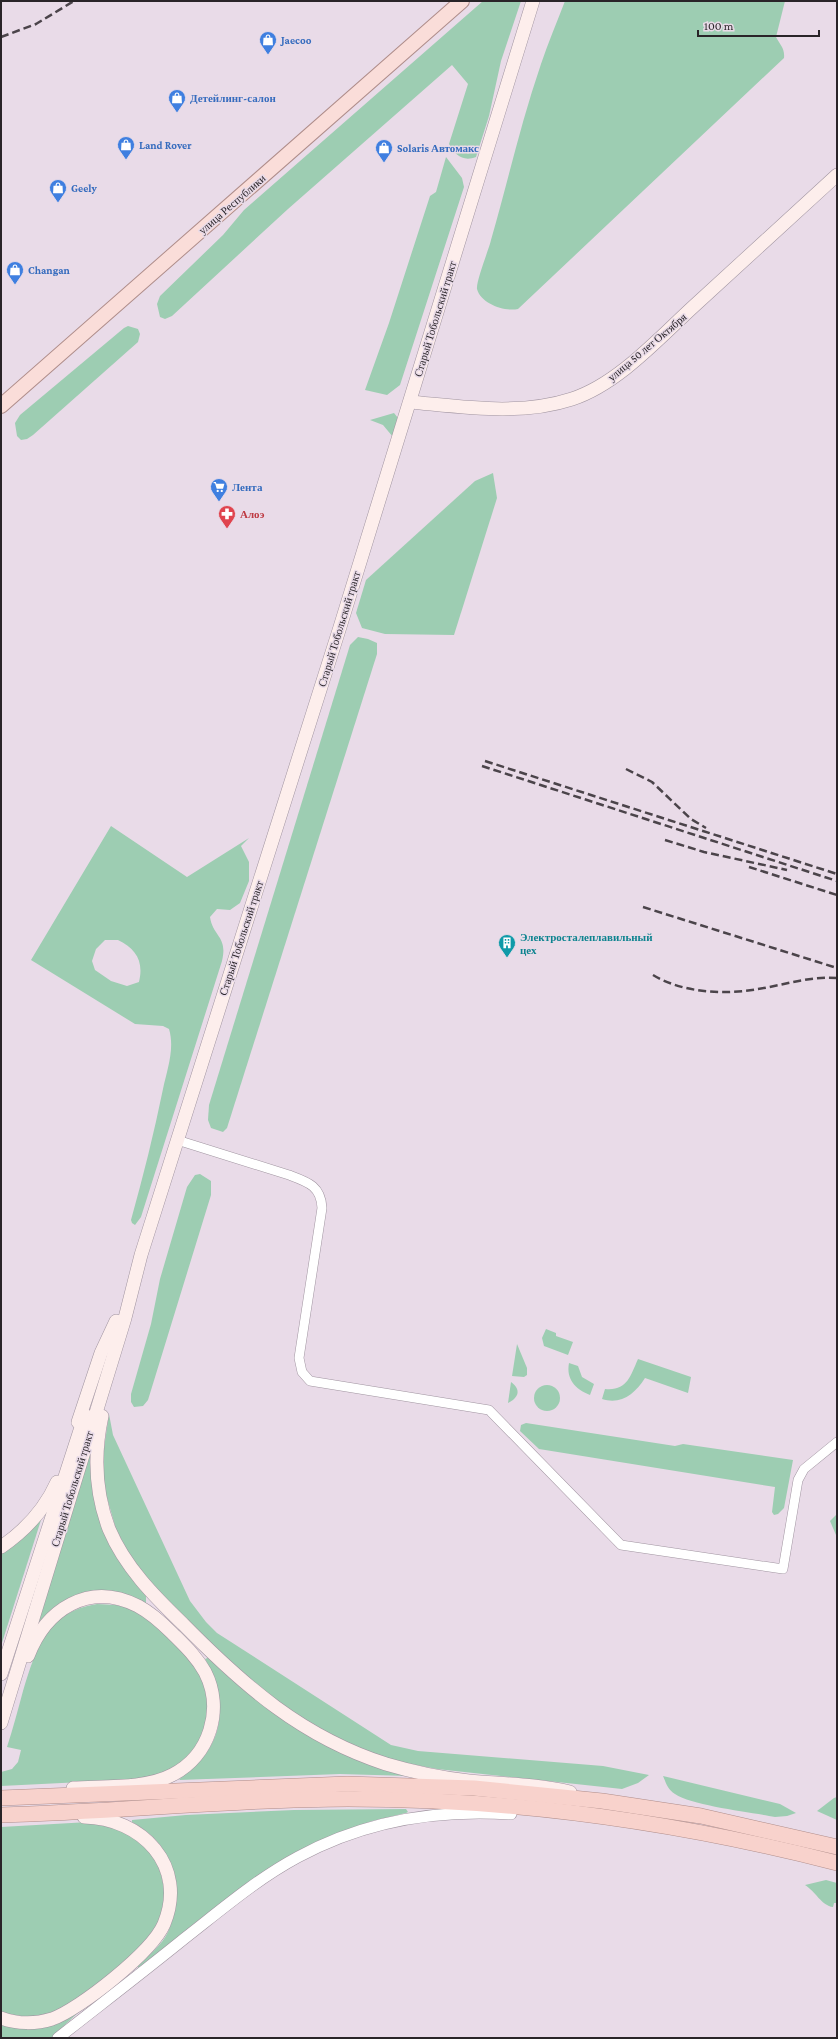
<svg xmlns="http://www.w3.org/2000/svg" width="838" height="2039" font-family="'Crimson Pro',serif">
  <rect width="100%" height="100%" fill="#e9dbe8"/>
  <g fill="#9dcdb2" fill-rule="evenodd">
    <path d="M 483,1 L 521,1 L 501,61 L 489,116 L 476,157 C 463,162 455,155 449,144 L 468,84 L 452,65 L 288,209 L 172,316 L 165,319 L 160,317 L 157,304 L 160,296 L 223,235 L 244,210 Z"/>
    <path d="M 565,1 L 785,1 L 776,37 C 780,45 785,48 784,58 L 518,309 C 505,312 481,304 477,289 C 476,281 489,249 491,240 C 508,181 521,122 541,64 C 548,43 557,22 565,1 Z"/>
    <polygon points="446,157 462,178 464,187 400,385 387,395 365,390 389,323 430,196 436,192"/>
    <polygon points="128,326 138,329 140,334 138,342 33,435 27,439 21,440 17,436 15,423 20,415 124,328"/>
    <polygon points="394,413 398,418 393,437 383,425 370,420"/>
    <polygon points="493,473 497,498 454,635 385,634 362,628 356,613 366,580 475,481"/>
    <polygon points="358,637 368,639 377,643 377,654 227,1128 223,1132 211,1128 208,1120 209,1105 350,645"/>
    <path d="M 111,826 L 187,877 L 249,838 L 241,846 L 249,862 L 249,881 L 240,903 L 230,910 L 217,909 L 210,917 C 213,937 228,936 222,961 L 141,1217 L 135,1225 L 132,1223 L 131,1220 C 143,1177 154,1133 163,1089 C 167,1070 175,1049 169,1029 L 163,1026 L 135,1024 L 31,960 ZM 118,940 C 136,949 144,961 139,982 L 127,986 L 111,981 L 95,970 L 92,961 L 96,949 L 105,940 Z"/>
    <polygon points="200,1174 211,1181 211,1195 148,1400 143,1406 134,1407 131,1402 131,1394 151,1324 160,1279 187,1187 195,1175"/>
    <polygon points="546,1329 556,1333 556,1336 573,1342 568,1355 544,1346 542,1338"/>
    <polygon points="517,1344 527,1368 527,1375 524,1377 512,1376"/>
    <path d="M 638,1359 L 691,1377 L 688,1393 L 645,1378 C 635,1394 621,1405 602,1399 L 605,1389 C 627,1391 630,1377 638,1359 Z"/>
    <path d="M 569,1363 L 578,1366 L 582,1377 L 594,1384 L 590,1395 C 575,1389 566,1379 569,1363 Z"/>
    <path d="M 511,1382 C 522,1390 518,1398 508,1403 Z"/>
    <circle cx="547" cy="1398" r="13"/>
    <polygon points="109,1414 113,1435 190,1601 206,1622 217,1633 391,1745 418,1751 603,1766 649,1775 638,1783 622,1789 437,1769 385,1759 321,1732 252,1683 160,1594 130,1556 116,1529 105,1491 102,1462"/>
    <polygon points="526,1423 675,1446 683,1444 793,1460 784,1508 778,1514 774,1515 772,1512 775,1487 539,1449 520,1431 521,1425"/>
    <polygon points="93,1442 96,1492 146,1594 146,1604 67,1600 50,1611 36,1625"/>
    <polygon points="837,1514 837,1535 836,1535 830,1521"/>
    <polygon points="41,1519 41,1520 1,1646 1,1552"/>
    <path d="M 97,1604 L 116,1605 L 132,1609 L 156,1626 L 189,1659 L 201,1677 L 207,1693 L 207,1721 L 198,1746 L 173,1770 L 143,1779 L 1,1786 L 1,1772 L 12,1769 L 18,1762 L 21,1750 L 7,1747 C 13,1728 18,1710 23,1691 C 36,1648 48,1611 97,1604 Z"/>
    <path d="M 210,1657 L 246,1691 L 409,1776 L 340,1774 L 179,1780 C 184,1773 195,1768 201,1760 C 227,1730 224,1692 205,1659 Z"/>
    <path d="M 663,1776 L 780,1804 L 796,1813 L 787,1816 L 775,1817 C 751,1812 693,1806 675,1794 C 668,1790 666,1783 663,1776 Z"/>
    <polygon points="837,1797 837,1820 817,1811 834,1798"/>
    <path d="M 406,1809 L 408,1812 L 406,1813 L 372,1821 L 333,1835 L 139,1968 L 137,1966 C 148,1956 162,1945 168,1932 C 179,1909 176,1869 162,1848 C 155,1837 144,1829 132,1822 L 132,1820 L 186,1815 L 294,1810 Z"/>
    <path d="M 89,1822 C 97,1823 106,1823 113,1825 C 118,1827 122,1831 126,1834 C 132,1837 142,1841 146,1847 C 165,1868 171,1905 155,1929 C 138,1956 71,2011 40,2016 C 27,2018 13,2015 1,2012 L 1,1827 Z"/>
    <path d="M 826,1880 L 837,1883 L 837,1903 L 834,1903 L 833,1907 C 822,1906 815,1891 805,1885 Z"/>
    <polygon points="83,2008 51,2038 1,2038 1,2024"/>
  </g>
  <g fill="none" stroke-linecap="round" stroke-linejoin="round">
    <defs>
      <path id="minor" d="M 177,1140 L 289,1175 C 308,1182 321,1186 322,1208 L 299,1358 L 302,1372 L 310,1381 L 489,1410 L 621,1545 L 783,1569 L 798,1480 L 804,1469 L 837,1442"/>
      <path id="tertiary" d="M 58,2038 C 100,2005 143,1972 185,1938 C 221,1910 257,1879 298,1857 C 364,1821 436,1809 511,1814"/>
      <g id="secondary">
        <path d="M 410,402 C 464,407 520,416 572,399 C 618,384 659,338 694,306 C 742,262 789,219 837,175"/>
        <path d="M 102,1416 C 94,1453 95,1492 109,1529 C 125,1567 154,1596 183,1624 C 244,1686 302,1737 386,1764 C 413,1772 442,1778 469,1781 C 502,1784 537,1784 570,1792"/>
        <polyline points="78,1422 101,1353 116,1321"/>
        <path d="M 1,1547 C 26,1530 45,1509 57,1482"/>
        <path d="M 28,1656 C 46,1609 89,1581 138,1606 C 151,1613 162,1623 172,1633 C 184,1645 196,1656 205,1672 C 224,1709 210,1756 172,1775 C 146,1789 103,1786 73,1788"/>
        <polyline points="1,1674 85,1415"/>
        <polyline points="1,1723 125,1318 141,1255 340,627 533,1"/>
        <path d="M 1,2018 C 17,2024 36,2024 52,2019 C 80,2009 152,1952 164,1924 C 188,1866 142,1818 84,1817"/>
      </g>
      <polyline id="primary" points="1,406 462,1"/>
      <g id="trunk">
        <polyline points="1,1798 347,1784 474,1788 602,1801 701,1816 837,1847"/>
        <path d="M 1,1815 C 117,1812 232,1799 348,1799 C 513,1799 677,1822 837,1863"/>
      </g>
    </defs>
    <use href="#minor" stroke="#a094a0" stroke-width="10"/>
    <use href="#tertiary" stroke="#a094a0" stroke-width="12"/>
    <use href="#secondary" stroke="#a094a0" stroke-width="14"/>
    <use href="#primary" stroke="#af8d8a" stroke-width="16"/>
    <use href="#trunk" stroke="#af8d8a" stroke-width="16"/>
    <use href="#minor" stroke="#fff" stroke-width="9"/>
    <use href="#tertiary" stroke="#fff" stroke-width="11"/>
    <use href="#secondary" stroke="#fdeeec" stroke-width="13"/>
    <use href="#primary" stroke="#faddd9" stroke-width="14"/>
    <use href="#trunk" stroke="#f8d2cc" stroke-width="15"/>
    <g stroke="#4b444a" stroke-width="2.5" stroke-dasharray="8 4" stroke-linecap="butt">
      <polyline points="1,37 36,24 74,1"/>
      <polyline points="485,761 837,874"/>
      <polyline points="482,766 837,881"/>
      <polyline points="626,769 652,782 691,819 706,828"/>
      <polyline points="665,840 704,852 787,870"/>
      <polyline points="749,867 837,895"/>
      <polyline points="643,907 837,968"/>
      <path d="M 653,975 C 683,993 724,995 758,989 C 784,985 810,976 837,978"/>
    </g>
  </g>
  <defs>
    <symbol id="shop-pin" viewBox="-11 -11 22 30"><path d="M0 17L-7.5 6A9.5 9.5 0 1 1 7.5 6Z" fill="#3f7fe0" stroke="#e9dbe8"/><path d="M-5-2.5h2.3a2.7 3.5 0 0 1 5.4 0H5L5.5 6h-11ZM-1.5-2.5h3a1.5 2.3 0 0 0-3 0Z" fill="#fff"/></symbol>
    <symbol id="supermarket-pin" viewBox="-11 -11 22 30"><path d="M0 17L-7.5 6A9.5 9.5 0 1 1 7.5 6Z" fill="#3f7fe0" stroke="#e9dbe8"/><path d="M-6-5.5h2.5l.6 2H6L4.5 2H-2.5L-4.4-4H-6ZM-1.5 3.2a1.3 1.3 0 1 0 .1 0ZM3 3.2a1.3 1.3 0 1 0 .1 0Z" fill="#fff"/></symbol>
    <symbol id="pharmacy-pin" viewBox="-11 -11 22 30"><path d="M0 17L-7.5 6A9.5 9.5 0 1 1 7.5 6Z" fill="#e0444e" stroke="#e9dbe8"/><path d="M-2-6h4v4h4v4h-4v4h-4v-4h-4v-4h4Z" fill="#fff"/></symbol>
    <symbol id="building-pin" viewBox="-11 -11 22 30"><path d="M0 17L-7.5 6A9.5 9.5 0 1 1 7.5 6Z" fill="#0f9aa8" stroke="#e9dbe8"/><path d="M-4-6H4V6H1V3H-1V6H-4ZM-2.5-4.3h1.7v1.8h-1.7ZM.8-4.3h1.7v1.8H.8ZM-2.5-1h1.7V.8h-1.7ZM.8-1h1.7V.8H.8Z" fill="#fff"/></symbol>
  </defs>
  <g fill-rule="evenodd">
    <use href="#shop-pin" x="258" y="30" width="20" height="27"/>
    <use href="#shop-pin" x="167" y="88" width="20" height="27"/>
    <use href="#shop-pin" x="116" y="135" width="20" height="27"/>
    <use href="#shop-pin" x="374" y="138" width="20" height="27"/>
    <use href="#shop-pin" x="48" y="178" width="20" height="27"/>
    <use href="#shop-pin" x="5" y="260" width="20" height="27"/>
    <use href="#supermarket-pin" x="209" y="477" width="20" height="27"/>
    <use href="#pharmacy-pin" x="217" y="504" width="20" height="27"/>
    <use href="#building-pin" x="497" y="933" width="20" height="27"/>
  </g>
  <g text-anchor="middle" stroke-width="3" stroke-linejoin="round" paint-order="stroke">
    <g font-size="11" font-weight="bold" fill="#366cbe" stroke="#e9dbe8" text-anchor="start">
      <text x="281" y="44">Jaecoo</text>
      <text x="190" y="102">Детейлинг-салон</text>
      <text x="139" y="149">Land Rover</text>
      <text x="397" y="152">Solaris Автомакс</text>
      <text x="71" y="192">Geely</text>
      <text x="28" y="274">Changan</text>
      <text x="232" y="491">Лента</text>
    </g>
    <g font-size="11" fill="#292428" stroke="#e9dbe8">
      <text transform="translate(232 204) rotate(-41)" y="4">улица Республики</text>
      <text transform="translate(435 319) rotate(-73)" y="4">Старый Тобольский тракт</text>
      <text transform="translate(647 347) rotate(-40)" y="4">улица 50 лет Октября</text>
      <text transform="translate(339 629) rotate(-73)" y="4">Старый Тобольский тракт</text>
      <text transform="translate(241 938) rotate(-72)" y="4">Старый Тобольский тракт</text>
      <text transform="translate(72 1489) rotate(-73)" y="4">Старый Тобольский тракт</text>
    </g>
    <g font-size="11" font-weight="bold" fill="#be3a42" stroke="#e9dbe8" text-anchor="start">
      <text x="240" y="518">Алоэ</text>
    </g>
    <g font-size="11" font-weight="bold" fill="#0d838f" stroke="#e9dbe8" text-anchor="start">
      <text x="520" y="941">Электросталеплавильный<tspan x="520" dy="13">цех</tspan></text>
    </g>
  </g>
  <rect width="838" height="2039" fill="none" stroke="#292428" stroke-width="4"/>
  <path d="M698 30v6h121v-6" fill="none" stroke="#292428" stroke-width="2"/>
  <text x="704" y="30" font-size="12" fill="#292428" stroke="#e9dbe8" stroke-width="3" paint-order="stroke">100 m</text>
</svg>
